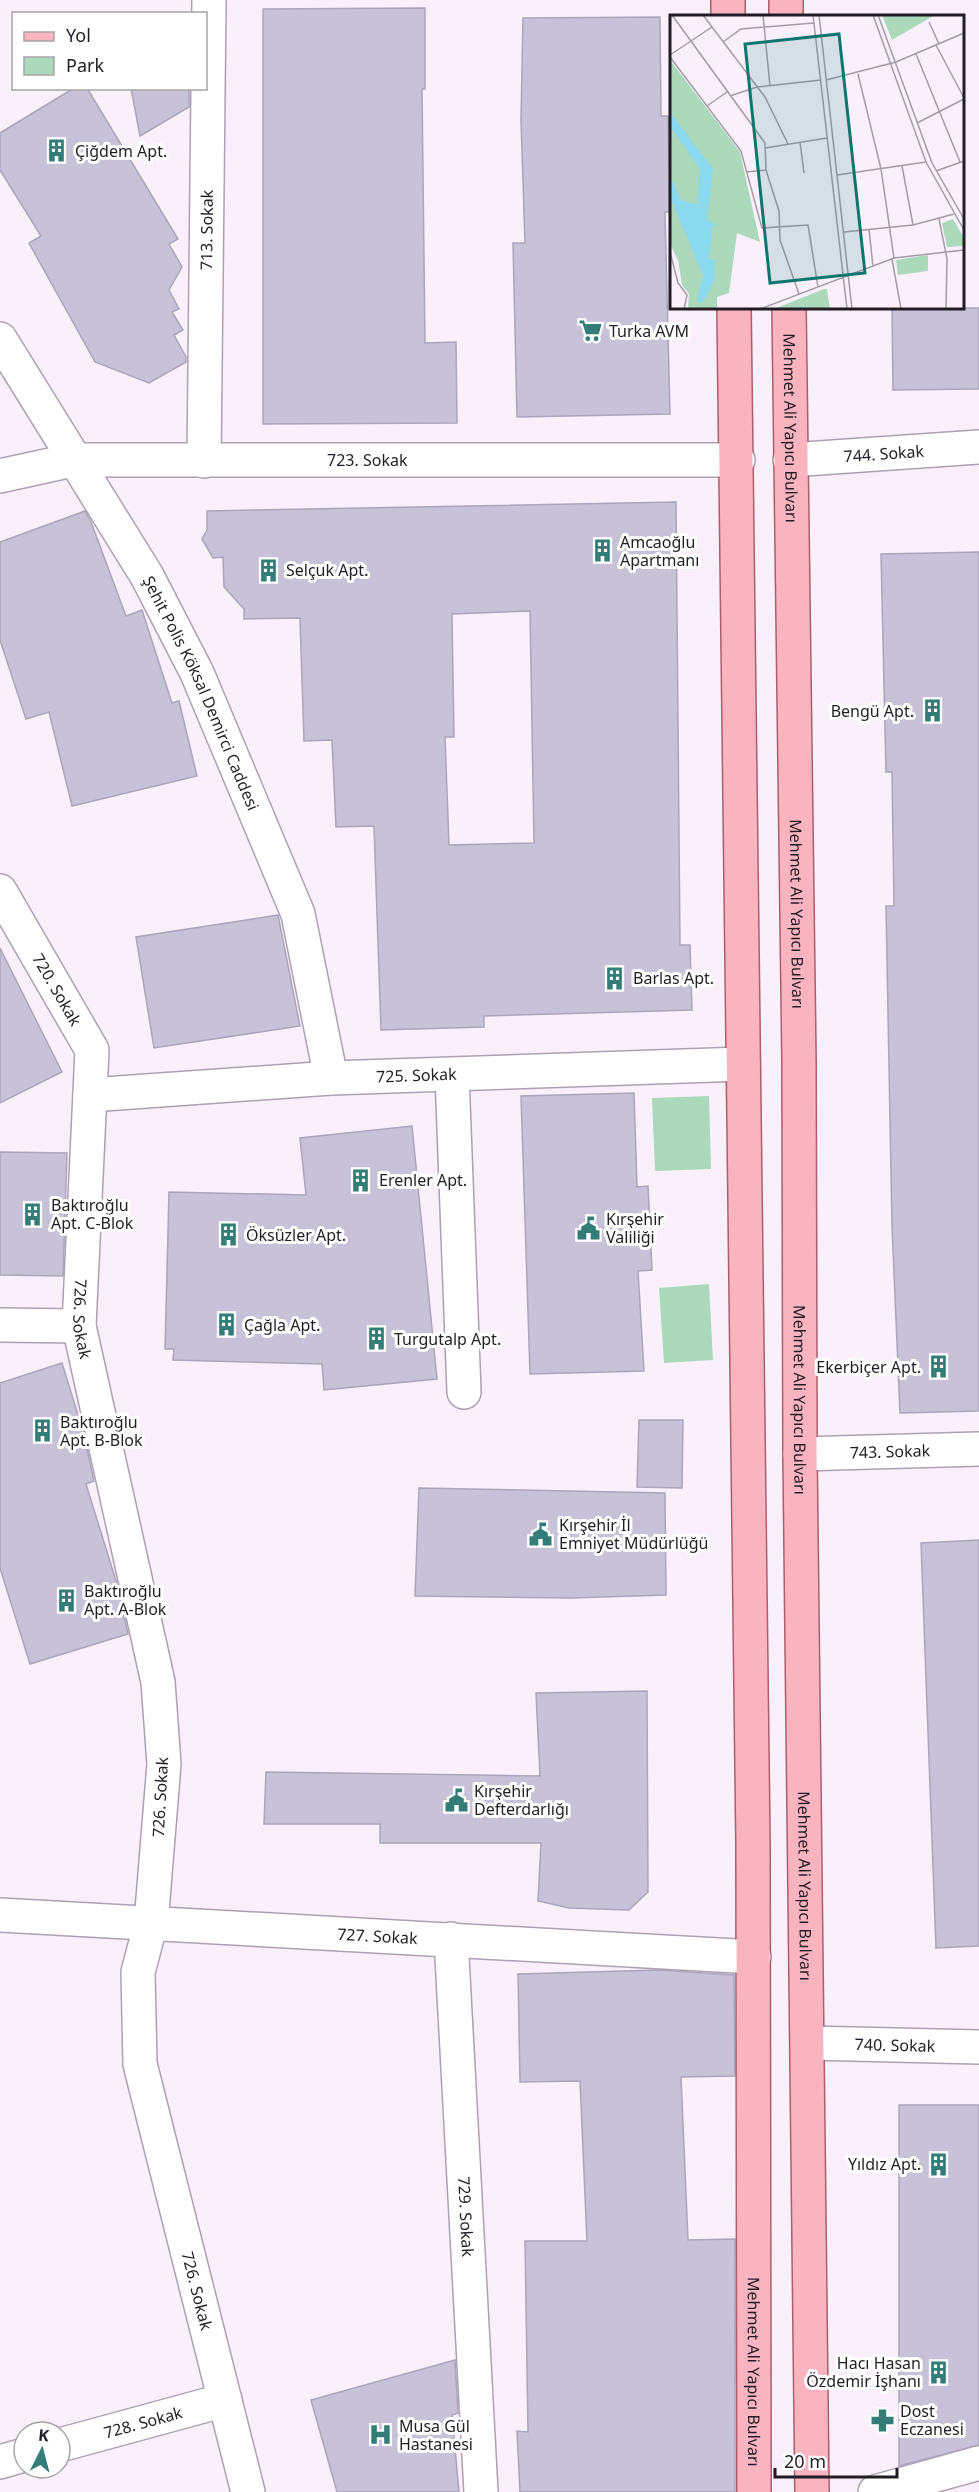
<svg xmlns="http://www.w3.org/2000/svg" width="979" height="2492" font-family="'Noto Sans',sans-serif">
  <rect width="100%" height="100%" fill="#f9f0fc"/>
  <g fill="#acd8bb">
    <polygon points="709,1096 711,1169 655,1171 652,1098"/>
    <polygon points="709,1284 713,1360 664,1363 659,1288"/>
  </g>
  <g fill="#c7c2d8" stroke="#aaa5ba" stroke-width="1.5" fill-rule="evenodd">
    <polygon points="425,8 425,89 422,89 425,343 456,342 457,423 263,424 263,9"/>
    <polygon points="660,17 661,116 668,116 670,212 665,212 670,414 517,417 513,243 525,243 521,120 523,18"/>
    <polygon points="74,88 87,88 178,239 169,244 182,267 169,290 179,309 172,312 183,330 174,335 186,357 186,362 149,383 95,362 29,243 41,236 0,170 0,133"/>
    <polygon points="131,88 189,88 189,107 140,136"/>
    <polygon points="892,308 979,308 979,389 893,390"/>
    <path d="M 676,502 L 680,945 L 690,945 L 692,1010 L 484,1016 L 484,1027 L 381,1030 L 374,826 L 336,827 L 332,740 L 304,741 L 300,618 L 244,619 L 244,609 L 224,587 L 223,557 L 213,558 L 202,539 L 207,530 L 207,511 ZM 530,611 L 534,843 L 449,845 L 445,737 L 454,737 L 452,614 Z"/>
    <polygon points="85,511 91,522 126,616 142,610 172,703 179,701 197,776 72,806 49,712 26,719 0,640 0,542"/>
    <polygon points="979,552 979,1411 900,1413 892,1226 886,906 894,906 892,772 886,772 881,554"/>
    <polygon points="278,915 300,1026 154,1048 136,937"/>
    <polygon points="0,948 62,1072 0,1103"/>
    <polygon points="634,1093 637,1187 648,1186 652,1270 638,1271 644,1371 530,1374 521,1096"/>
    <polygon points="412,1126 437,1379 324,1390 322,1364 173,1360 174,1349 165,1349 169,1192 306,1195 300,1138"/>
    <polygon points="0,1152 67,1153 63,1276 0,1275"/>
    <polygon points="62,1363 83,1431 94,1481 86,1484 117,1584 128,1634 30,1664 0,1568 0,1383"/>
    <polygon points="639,1420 683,1420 682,1488 637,1487"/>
    <polygon points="419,1488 665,1493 666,1595 570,1598 415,1596"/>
    <polygon points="979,1540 979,1946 936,1948 921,1543"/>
    <polygon points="647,1691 648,1892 629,1910 569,1908 538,1901 541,1843 380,1843 380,1824 264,1824 266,1772 540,1776 536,1693"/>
    <polygon points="658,1970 734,1975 735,2076 681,2077 688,2240 735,2239 735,2492 520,2492 517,2431 528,2432 525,2241 587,2241 580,2081 520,2082 518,1974"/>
    <polygon points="899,2105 979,2105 979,2445 899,2466"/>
    <polygon points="455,2360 458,2413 452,2415 459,2492 337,2492 311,2400"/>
  </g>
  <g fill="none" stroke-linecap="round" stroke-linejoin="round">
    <defs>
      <g id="minor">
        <path id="s1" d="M 0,339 L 147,576 L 197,673 L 298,914 L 331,1078"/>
        <path id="s2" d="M 790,460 L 979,447"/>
        <path id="s3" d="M 204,461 L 209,0"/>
        <path id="s4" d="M 0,476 L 73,460 L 738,460"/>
        <path id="s5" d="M 0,891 L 92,1050 L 79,1326 L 158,1682 L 164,1764 L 151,1923 L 138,1972 L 140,2064 L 248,2492"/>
        <polyline points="452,1075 464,1392"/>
        <path id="s6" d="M 90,1095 L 331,1078 L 743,1064"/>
        <polyline points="0,1325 79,1326"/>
        <path id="s7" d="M 800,1454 L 979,1449"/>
        <path id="s8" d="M 0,1915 L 754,1957"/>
        <path id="s9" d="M 451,1939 L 481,2492"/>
        <path id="s10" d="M 809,2043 L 979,2047"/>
        <path id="s11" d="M 60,2445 L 225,2400"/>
        <polyline points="0,2462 24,2455"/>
        <polyline points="875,2492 979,2463"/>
      </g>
      <g id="major">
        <polyline points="728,0 728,16"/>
        <polyline points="786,0 786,16"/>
        <path id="s12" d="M 734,308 L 753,1845 L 754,2492"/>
        <path id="s13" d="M 789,308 L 799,1062 L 800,1454 L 812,2492"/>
      </g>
    </defs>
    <use href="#minor" stroke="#ada0b3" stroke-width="36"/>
    <use href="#major" stroke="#ab5f6d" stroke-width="36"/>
    <use href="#minor" stroke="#fff" stroke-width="33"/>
    <use href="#major" stroke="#f9b4bf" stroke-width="33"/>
  </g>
  <defs>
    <symbol id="building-bare" viewBox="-9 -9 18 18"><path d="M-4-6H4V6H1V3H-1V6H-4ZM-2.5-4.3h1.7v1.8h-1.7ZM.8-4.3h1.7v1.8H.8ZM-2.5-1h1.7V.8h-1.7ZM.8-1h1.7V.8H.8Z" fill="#347c77" stroke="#fff" stroke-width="2.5" paint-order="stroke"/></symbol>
    <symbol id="supermarket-bare" viewBox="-9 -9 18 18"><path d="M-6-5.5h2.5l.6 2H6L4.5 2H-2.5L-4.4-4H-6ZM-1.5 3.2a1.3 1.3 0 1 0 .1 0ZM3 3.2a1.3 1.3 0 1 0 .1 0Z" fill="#347c77" stroke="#fff" stroke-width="2.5" paint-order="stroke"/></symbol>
    <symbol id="civic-bare" viewBox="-9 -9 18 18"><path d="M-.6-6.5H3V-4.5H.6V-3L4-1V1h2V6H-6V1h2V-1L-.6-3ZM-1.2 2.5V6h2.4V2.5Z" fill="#347c77" stroke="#fff" stroke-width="2.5" paint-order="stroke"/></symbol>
    <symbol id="pharmacy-bare" viewBox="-9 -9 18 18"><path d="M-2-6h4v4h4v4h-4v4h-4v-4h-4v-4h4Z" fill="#347c77" stroke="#fff" stroke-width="2.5" paint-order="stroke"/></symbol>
    <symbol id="hospital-bare" viewBox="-9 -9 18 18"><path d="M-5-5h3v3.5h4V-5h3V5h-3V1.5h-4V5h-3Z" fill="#347c77" stroke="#fff" stroke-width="2.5" paint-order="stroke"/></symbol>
  </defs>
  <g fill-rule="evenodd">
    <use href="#building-bare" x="40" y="134" width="33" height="33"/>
    <use href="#supermarket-bare" x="574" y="314" width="33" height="33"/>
    <use href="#building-bare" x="586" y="534" width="33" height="33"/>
    <use href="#building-bare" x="252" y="554" width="33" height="33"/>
    <use href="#building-bare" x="916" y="694" width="33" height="33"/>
    <use href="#building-bare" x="598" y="962" width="33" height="33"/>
    <use href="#building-bare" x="344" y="1164" width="33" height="33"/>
    <use href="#building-bare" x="16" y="1198" width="33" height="33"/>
    <use href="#civic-bare" x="572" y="1212" width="33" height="33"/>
    <use href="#building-bare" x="212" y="1218" width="33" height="33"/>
    <use href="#building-bare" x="210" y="1308" width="33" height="33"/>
    <use href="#building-bare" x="360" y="1322" width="33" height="33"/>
    <use href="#building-bare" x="922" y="1350" width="33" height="33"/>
    <use href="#building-bare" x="26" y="1414" width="33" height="33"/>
    <use href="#civic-bare" x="524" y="1518" width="33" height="33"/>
    <use href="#building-bare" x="50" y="1584" width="33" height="33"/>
    <use href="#civic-bare" x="440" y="1784" width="33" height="33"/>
    <use href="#building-bare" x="922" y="2148" width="33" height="33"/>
    <use href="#building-bare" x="922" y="2356" width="33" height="33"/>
    <use href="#pharmacy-bare" x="866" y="2404" width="33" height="33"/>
    <use href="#hospital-bare" x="364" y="2418" width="33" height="33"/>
  </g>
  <g text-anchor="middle" stroke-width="6" stroke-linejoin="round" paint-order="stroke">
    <g font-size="16" fill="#221d24" stroke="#fff" text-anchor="start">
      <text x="75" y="157">Çiğdem Apt.</text>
      <text x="609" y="337">Turka AVM</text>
      <text x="620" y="548">Amcaoğlu<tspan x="620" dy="18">Apartmanı</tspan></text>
      <text x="286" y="576">Selçuk Apt.</text>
      <text x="914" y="717" text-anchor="end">Bengü Apt.</text>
      <text x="633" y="984">Barlas Apt.</text>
      <text x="379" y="1186">Erenler Apt.</text>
      <text x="51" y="1211">Baktıroğlu<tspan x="51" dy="18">Apt. C-Blok</tspan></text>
      <text x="606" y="1225">Kırşehir<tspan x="606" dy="18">Valiliği</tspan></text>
      <text x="246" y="1241">Öksüzler Apt.</text>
      <text x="244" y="1331">Çağla Apt.</text>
      <text x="394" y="1345">Turgutalp Apt.</text>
      <text x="921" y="1373" text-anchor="end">Ekerbiçer Apt.</text>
      <text x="60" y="1428">Baktıroğlu<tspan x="60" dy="18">Apt. B-Blok</tspan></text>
      <text x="559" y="1531">Kırşehir İl<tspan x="559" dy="18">Emniyet Müdürlüğü</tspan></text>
      <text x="84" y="1597">Baktıroğlu<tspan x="84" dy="18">Apt. A-Blok</tspan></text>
      <text x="474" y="1797">Kırşehir<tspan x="474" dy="18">Defterdarlığı</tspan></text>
      <text x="921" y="2170" text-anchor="end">Yıldız Apt.</text>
      <text x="921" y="2369" text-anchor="end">Hacı Hasan<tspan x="921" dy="18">Özdemir İşhanı</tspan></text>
      <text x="900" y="2417">Dost<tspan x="900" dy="18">Eczanesi</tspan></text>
      <text x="399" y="2432">Musa Gül<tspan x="399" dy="18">Hastanesi</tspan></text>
    </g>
    <g font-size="16" fill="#221d24" stroke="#fff">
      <text dy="6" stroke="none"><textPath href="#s3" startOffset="231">713. Sokak</textPath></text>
      <text dy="6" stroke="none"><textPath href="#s13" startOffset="120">Mehmet Ali Yapıcı Bulvarı</textPath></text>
      <text dy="6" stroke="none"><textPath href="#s2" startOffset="94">744. Sokak</textPath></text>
      <text dy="6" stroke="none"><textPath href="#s4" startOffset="369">723. Sokak</textPath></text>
      <text dy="6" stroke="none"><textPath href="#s1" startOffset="408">Şehit Polis Köksal Demirci Caddesi</textPath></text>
      <text dy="6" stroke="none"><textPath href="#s13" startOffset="606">Mehmet Ali Yapıcı Bulvarı</textPath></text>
      <text dy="6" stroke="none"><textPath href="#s5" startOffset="114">720. Sokak</textPath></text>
      <text dy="6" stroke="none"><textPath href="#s6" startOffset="327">725. Sokak</textPath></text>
      <text dy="6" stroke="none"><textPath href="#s5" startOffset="453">726. Sokak</textPath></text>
      <text dy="6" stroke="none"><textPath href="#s13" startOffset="1092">Mehmet Ali Yapıcı Bulvarı</textPath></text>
      <text dy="6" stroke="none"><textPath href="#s7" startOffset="90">743. Sokak</textPath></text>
      <text transform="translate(160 1797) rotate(-87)" y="6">726. Sokak</text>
      <text dy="6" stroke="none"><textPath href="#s13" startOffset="1578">Mehmet Ali Yapıcı Bulvarı</textPath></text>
      <text dy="6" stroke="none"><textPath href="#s8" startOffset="378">727. Sokak</textPath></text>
      <text dy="6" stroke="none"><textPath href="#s10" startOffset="86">740. Sokak</textPath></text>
      <text dy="6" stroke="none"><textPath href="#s9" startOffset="278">729. Sokak</textPath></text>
      <text dy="6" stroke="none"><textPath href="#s5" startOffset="1443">726. Sokak</textPath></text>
      <text dy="6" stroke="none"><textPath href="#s12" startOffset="2064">Mehmet Ali Yapıcı Bulvarı</textPath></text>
      <text dy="6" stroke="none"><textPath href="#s11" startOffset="86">728. Sokak</textPath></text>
    </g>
  </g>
  <g transform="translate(670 15)">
    <rect width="294" height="294" fill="#f9f0fc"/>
    <path d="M 212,0 L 265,0 L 222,25 ZM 0,45 L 70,137 L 90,227 L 67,218 L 59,278 L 47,282 L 47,294 L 18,294 L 19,279 L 12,270 L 8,245 L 0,229 ZM 283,204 L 294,223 L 294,231 L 277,232 L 272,208 ZM 258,240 L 258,256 L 228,260 L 226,245 ZM 154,274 L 157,274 L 160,294 L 104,294 Z" fill="#acd8bb"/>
    <path d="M 0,97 L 43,154 L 37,205 L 48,211 L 42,211 L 39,244 L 45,245 L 44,266 L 33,288 L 27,287 L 33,260 L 0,182 L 0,161 L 11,185 L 27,190 L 30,154 L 0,111 Z" fill="#8bdaef"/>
    <path fill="none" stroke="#a39ca6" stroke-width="1.5" d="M 2,0 L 95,128 L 96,155 L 109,196 L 110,225 L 129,279M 33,0 L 95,82 L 118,129M 93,0 L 100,71M 143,0 L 177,294M 149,0 L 182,294M 203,0 L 256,147 L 294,215M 208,0 L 262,148 L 294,204M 259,7 L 269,29M 53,27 L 71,14 L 144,8M 266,30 L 294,83M 246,39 L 290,147M 0,40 L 42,12M 0,42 L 71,136 L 92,213 L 138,210 L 148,272M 188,59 L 211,154 L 224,243M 156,65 L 226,47 L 294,18M 60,81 L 87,72 L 151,65M 37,91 L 57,77M 247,108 L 294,84M 130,127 L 134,158M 95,133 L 157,123M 232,151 L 243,210M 266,156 L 294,146M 76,157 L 96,155M 167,160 L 256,147M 269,204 L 277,244 L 276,294M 199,214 L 203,252M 174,217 L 243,210 L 284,199M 0,237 L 8,268 L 17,280 L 14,294M 222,244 L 231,294M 90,294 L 224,243 L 294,235"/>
    <path fill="#0f766e" fill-opacity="0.15" stroke="#0f766e" stroke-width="3" d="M 169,19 L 195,258 L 100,268 L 75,29 Z"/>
    <rect width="294" height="294" fill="none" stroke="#221d24" stroke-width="3"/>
  </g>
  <rect x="12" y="12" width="195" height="78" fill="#ffffff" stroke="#a7a5a7" stroke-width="1.5"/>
  <rect x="24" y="32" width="30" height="9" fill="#f9b4bf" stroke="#a7a5a7" stroke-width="1.5"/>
  <text x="66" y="42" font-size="18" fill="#221d24">Yol</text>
  <rect x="24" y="57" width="30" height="18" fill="#acd8bb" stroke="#a7a5a7" stroke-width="1.5"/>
  <text x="66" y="72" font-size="18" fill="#221d24">Park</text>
  <g transform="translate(42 2450) rotate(6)"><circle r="28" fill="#ffffff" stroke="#a7a5a7" stroke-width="1.5"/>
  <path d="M0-4.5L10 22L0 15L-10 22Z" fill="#347c77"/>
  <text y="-9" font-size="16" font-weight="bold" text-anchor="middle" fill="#221d24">K</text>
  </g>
  <path d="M775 2468v9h122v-9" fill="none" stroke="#221d24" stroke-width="3"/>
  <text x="784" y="2468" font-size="18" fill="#221d24" stroke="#ffffff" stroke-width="4.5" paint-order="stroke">20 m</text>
</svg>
